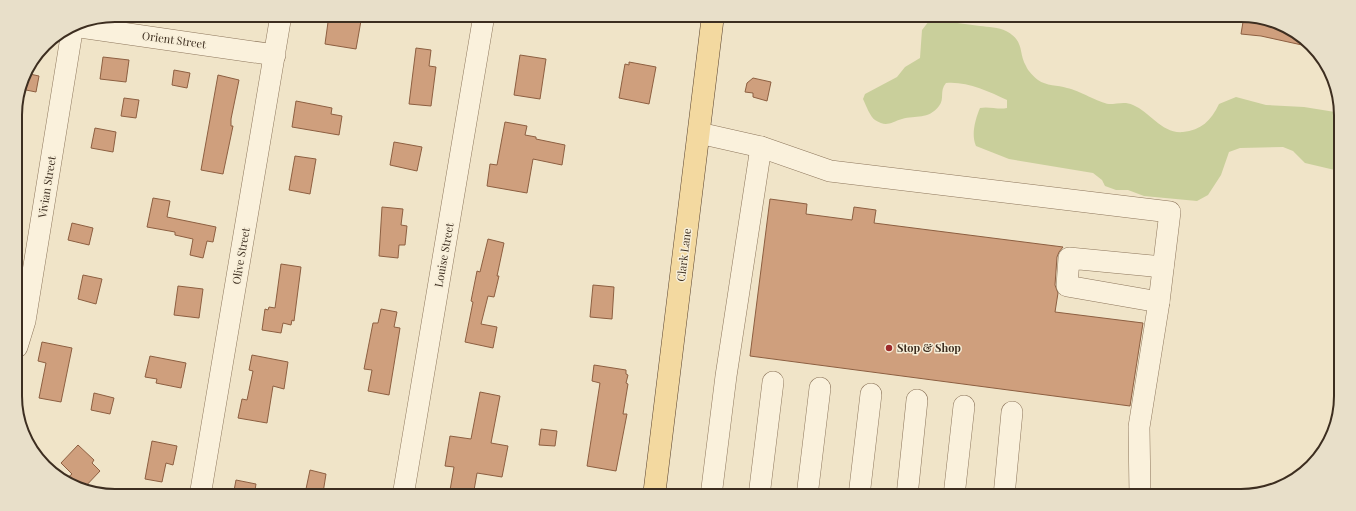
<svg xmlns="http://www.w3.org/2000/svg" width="1356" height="511" font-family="'Playfair Display',serif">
  <rect width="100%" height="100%" fill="#f0e4c8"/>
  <path fill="#c9cf9b" d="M 934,20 C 950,22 965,24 980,26 C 988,27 999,27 1006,31 C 1025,41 1018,52 1026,66 C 1028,71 1034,77 1038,80 C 1046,86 1058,85 1067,88 C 1079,90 1099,103 1109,104 C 1118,104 1125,101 1133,105 C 1150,112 1162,134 1183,132 C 1201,130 1211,121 1219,104 L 1236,97 L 1266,105 L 1304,107 L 1335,112 L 1340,109 L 1339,171 L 1305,163 L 1293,151 L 1283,147 L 1240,148 L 1229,152 L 1221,175 L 1208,195 L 1197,201 L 1144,196 L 1128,190 L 1116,190 L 1105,186 L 1102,180 L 1093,173 L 1009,159 L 976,146 C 971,135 975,120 980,108 C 989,106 998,110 1007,108 L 1007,100 C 988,91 966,81 946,83 C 939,91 945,99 939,106 C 928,120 916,115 902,119 C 891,122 887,128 875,120 C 870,117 866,105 863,99 L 865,94 L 897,77 L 905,67 L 920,58 L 922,30 L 929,21 Z"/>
  <g fill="#cf9f7d" stroke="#8d5f41">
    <polygon points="329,15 362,15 356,49 325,44"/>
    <polygon points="1244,16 1273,20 1311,47 1261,36 1241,34"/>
    <polygon points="416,48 431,50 429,66 436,67 431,106 409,104"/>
    <polygon points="520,55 546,59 540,99 514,95"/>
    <polygon points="103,57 129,60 126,82 100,79"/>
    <polygon points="629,62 656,67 649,104 619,98 625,64 629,65"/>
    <polygon points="174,70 190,73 187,88 172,85"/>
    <polygon points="25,73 39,76 36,92 21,89"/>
    <polygon points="218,75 239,80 231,119 231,126 233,126 223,174 201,170"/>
    <polygon points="753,78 771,82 767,101 753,97 753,93 745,92 747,83"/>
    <polygon points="124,98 139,100 136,118 121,116"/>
    <polygon points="296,101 332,108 331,114 342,116 339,135 292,127"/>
    <polygon points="505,122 527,126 525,135 536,137 536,139 565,145 562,165 533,159 527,193 487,186 490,164 497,165"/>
    <polygon points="95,128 116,132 113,152 91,148"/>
    <polygon points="394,142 422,147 417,171 390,165"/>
    <polygon points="295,156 316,159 310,194 289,190"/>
    <polygon points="153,198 170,201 167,217 216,227 213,242 207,241 203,258 190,255 193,239 175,235 175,232 147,227"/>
    <polygon points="770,199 807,204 806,214 852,220 854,207 876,210 874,223 1063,247 1059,252 1057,257 1055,285 1058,293 1055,312 1143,323 1130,406 750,356"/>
    <polygon points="382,207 403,209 401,225 407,226 405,245 399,245 398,258 379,256"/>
    <polygon points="72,223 93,228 89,245 68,240"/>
    <polygon points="488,239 504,243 497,276 499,276 494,297 488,296 481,324 497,327 493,348 465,342 473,302 471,301 477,271 480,272"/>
    <polygon points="281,264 301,267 294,321 292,320 291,325 283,323 281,333 262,330 265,309 268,310 269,307 275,308"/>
    <polygon points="83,275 102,279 96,304 78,299"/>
    <polygon points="593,285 614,287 612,319 590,317"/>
    <polygon points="178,286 203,289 199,318 174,315"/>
    <polygon points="381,309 397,312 394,327 400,328 389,395 368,391 372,370 364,369 373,323 378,323"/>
    <polygon points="42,342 72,348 61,402 39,398 46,363 38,361"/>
    <polygon points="252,355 288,362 284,389 273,386 267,423 238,418 242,399 247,400 253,371 249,370"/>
    <polygon points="150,356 186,363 181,388 156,383 157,379 145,377"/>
    <polygon points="594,365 626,370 626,374 628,375 626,383 628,384 623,414 627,414 616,471 587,466 600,383 592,381"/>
    <polygon points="480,392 500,396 491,443 508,446 502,477 477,473 473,496 449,496 454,467 445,466 450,436 471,439"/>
    <polygon points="94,393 114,398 110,414 91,410"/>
    <polygon points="541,429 557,431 555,446 539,445"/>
    <polygon points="152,441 177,446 173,465 166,463 162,482 145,479"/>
    <polygon points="78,445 94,460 92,463 100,471 82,490 66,479 72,474 61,463"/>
    <polygon points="310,470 326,474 323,493 306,489"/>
    <polygon points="236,480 256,484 254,496 233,496"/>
  </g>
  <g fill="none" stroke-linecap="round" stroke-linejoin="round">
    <defs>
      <g id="minor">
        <polyline points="73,26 275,55"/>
        <polyline points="699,133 761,147"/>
        <polyline points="1159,302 1067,286 1069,258 1163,267"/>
        <polyline points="17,347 25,321 73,25"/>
        <polyline points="200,496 281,15"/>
        <polyline points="403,496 484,15"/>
        <polyline points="711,496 726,376 761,147 830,171 1170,212 1159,302 1139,427 1140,496"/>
        <polyline points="759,496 773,382"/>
        <polyline points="807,496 820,388"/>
        <polyline points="859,496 871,394"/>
        <polyline points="907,496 917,400"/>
        <polyline points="954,496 964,406"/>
        <polyline points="1004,496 1012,412"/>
      </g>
      <polyline id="major" points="654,496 713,15"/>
    </defs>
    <use href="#minor" stroke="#8d765c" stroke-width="22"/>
    <use href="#major" stroke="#5b4430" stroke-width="23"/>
    <use href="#minor" stroke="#faf1dc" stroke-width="21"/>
    <use href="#major" stroke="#f3d9a0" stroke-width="22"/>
  </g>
  <circle fill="#9e2a2b" stroke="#f7eed8" stroke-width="1.5" cx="889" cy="348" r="4"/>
  <g text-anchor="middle" stroke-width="3" stroke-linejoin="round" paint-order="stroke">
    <g font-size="11" fill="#3d2e20" stroke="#f7eed8">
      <text transform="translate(174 40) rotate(8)" y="4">Orient Street</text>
      <text transform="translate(47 187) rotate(-81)" y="4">Vivian Street</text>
      <text transform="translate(444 255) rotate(-80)" y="4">Louise Street</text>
      <text transform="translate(684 255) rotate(-83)" y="4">Clark Lane</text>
      <text transform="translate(241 256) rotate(-80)" y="4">Olive Street</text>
    </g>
    <g font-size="11" font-weight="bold" fill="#3d2e20" stroke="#f7eed8" text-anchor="start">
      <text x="897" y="352">Stop &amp; Shop</text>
    </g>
  </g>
  <path d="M0 0H1356V511H0ZM115 22H1241A93 93 0 0 1 1334 115V396A93 93 0 0 1 1241 489H115A93 93 0 0 1 22 396V115A93 93 0 0 1 115 22Z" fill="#e8dfc9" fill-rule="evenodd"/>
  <path fill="none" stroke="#3d2e20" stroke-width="2" d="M115 22H1241A93 93 0 0 1 1334 115V396A93 93 0 0 1 1241 489H115A93 93 0 0 1 22 396V115A93 93 0 0 1 115 22Z"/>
</svg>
